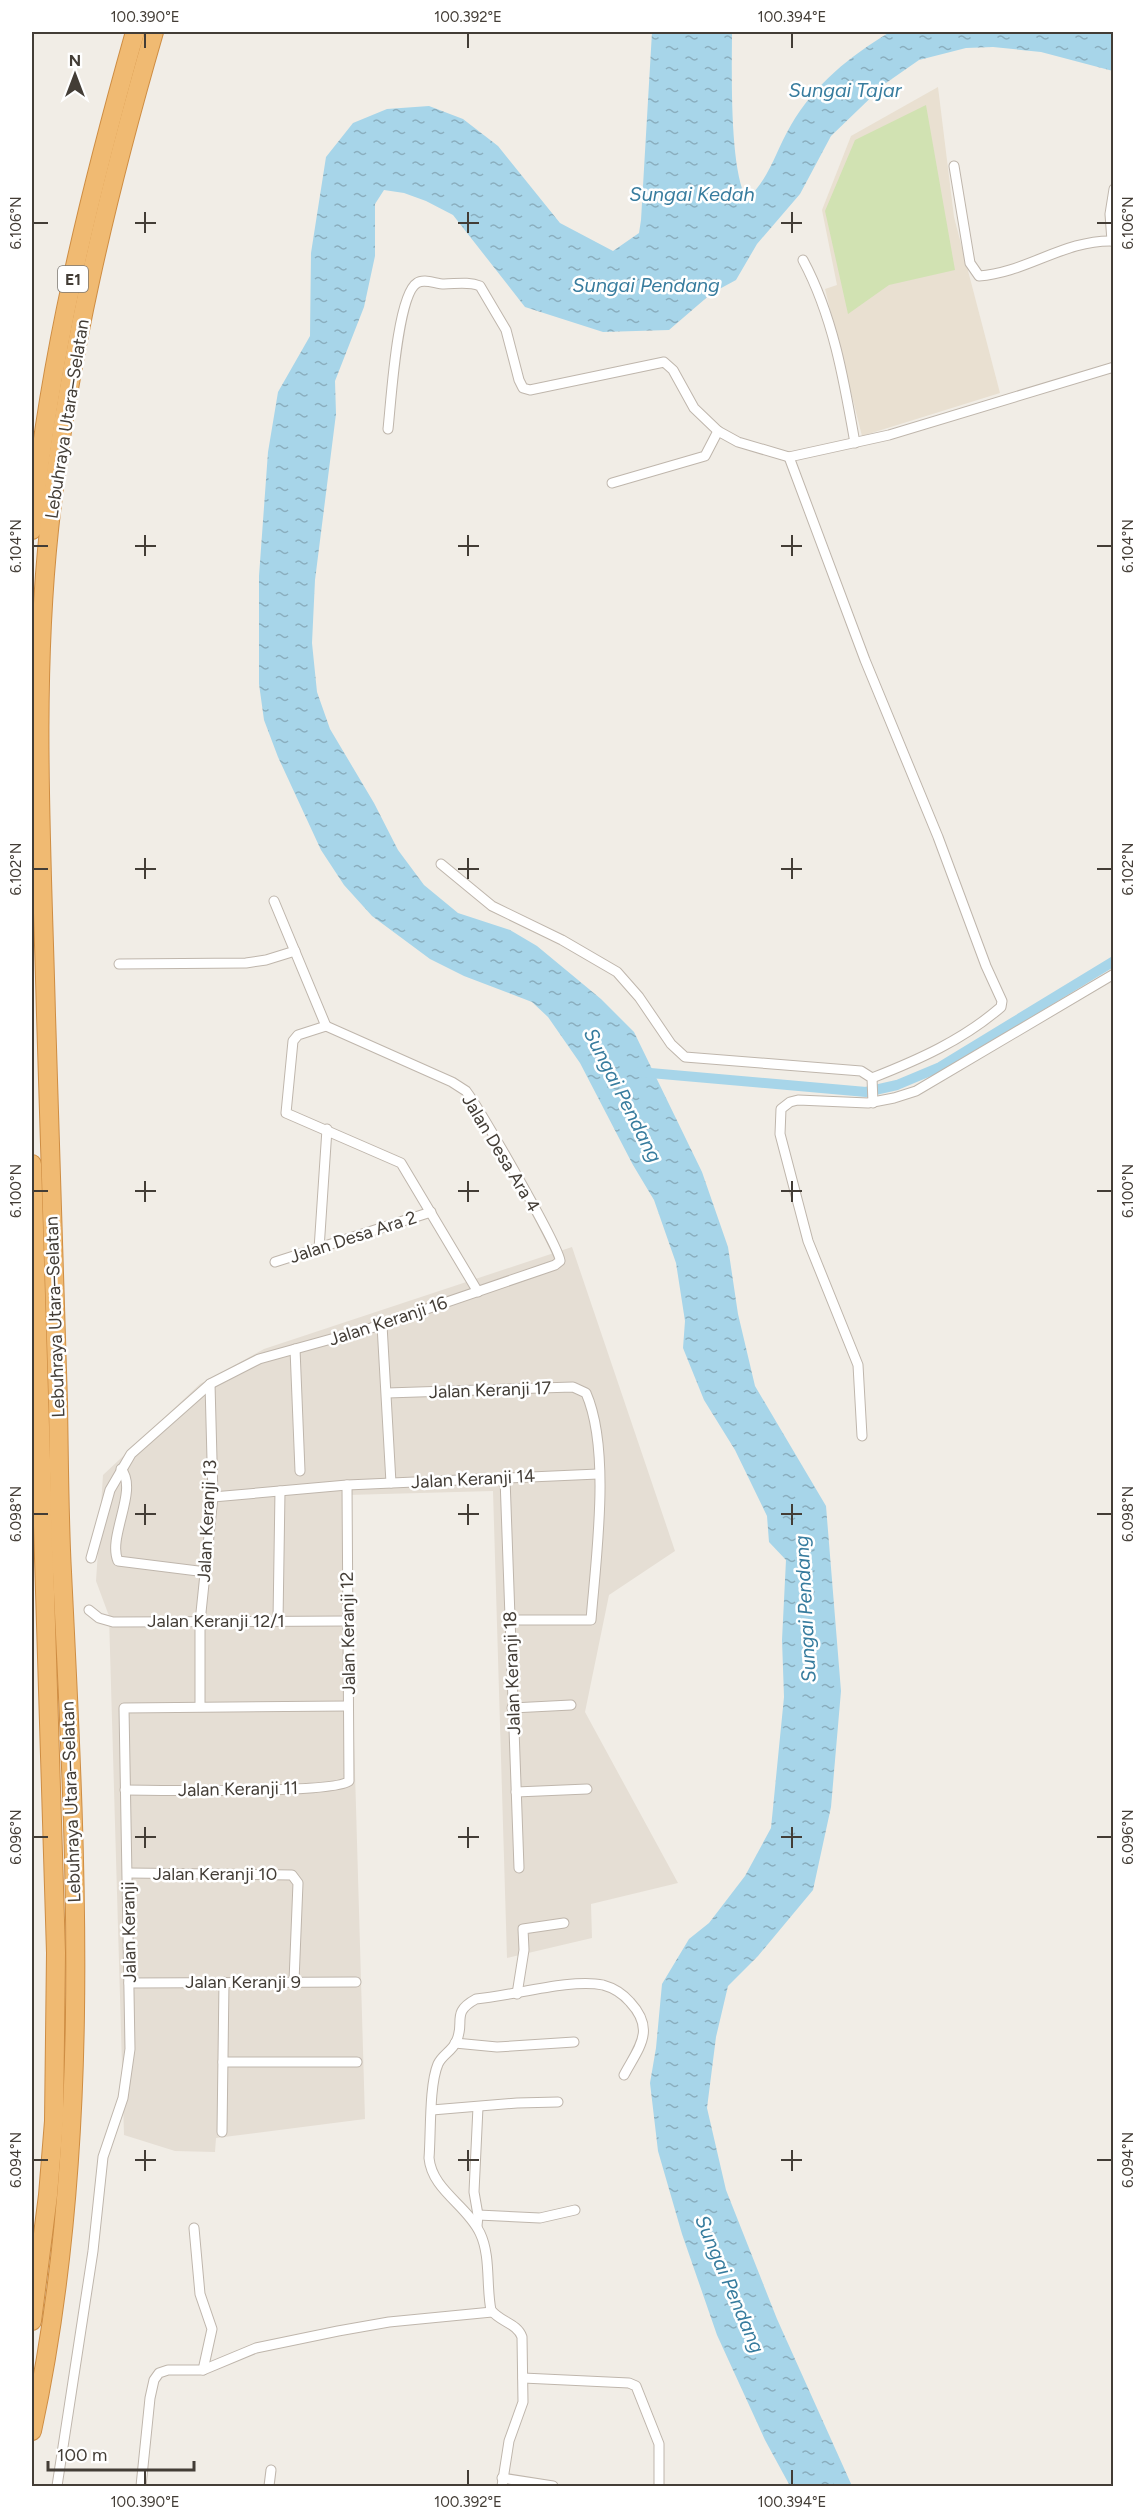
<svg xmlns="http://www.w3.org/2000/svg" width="1145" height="2518" font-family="Figtree,sans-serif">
  <defs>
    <pattern id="water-ripples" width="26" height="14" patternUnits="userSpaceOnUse" patternTransform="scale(1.5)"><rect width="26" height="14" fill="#a7d5e9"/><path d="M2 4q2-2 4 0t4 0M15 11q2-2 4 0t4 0" fill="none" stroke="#8aaebe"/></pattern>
  </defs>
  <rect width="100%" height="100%" fill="#f1ede6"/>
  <polygon fill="#e5ded4" points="572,1247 675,1551 609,1595 585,1712 678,1883 591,1904 592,1938 507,1958 493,1491 347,1495 365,2119 216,2138 215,2152 175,2151 124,2135 109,1616 96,1581 103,1475 200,1384 264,1349"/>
  <polygon fill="#e9e0d1" points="938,87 954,217 1000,393 862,436 825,289 837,285 822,210 851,136"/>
  <polygon fill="#d1e2b2" points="926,105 955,270 889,285 848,314 825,211 855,140"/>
  <path fill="url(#water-ripples)" d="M 652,32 L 732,32 C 732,71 729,169 747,200 C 772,174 774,154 791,125 C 815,84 850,56 890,32 L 1113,32 L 1113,71 L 1041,52 L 993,47 L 966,48 L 919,60 L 886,83 L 831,136 L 800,194 L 757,244 L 736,280 L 712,293 L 669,330 L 603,332 L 525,307 L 453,215 L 426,201 L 404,193 L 384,190 L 375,204 L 375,256 L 364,307 L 335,381 L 336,414 L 315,580 L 312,643 L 317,692 L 330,729 L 374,803 L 398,850 L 424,885 L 458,913 L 510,930 L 537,946 L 601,999 L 634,1032 L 702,1172 L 728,1247 L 738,1314 L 755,1386 L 826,1506 L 841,1691 L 831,1807 L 813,1890 L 758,1956 L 728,1986 L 716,2037 L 707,2108 L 726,2190 L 777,2319 L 852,2486 L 790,2486 L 765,2440 L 717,2335 L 682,2234 L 658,2151 L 650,2083 L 656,2048 L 662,1984 L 689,1939 L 709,1923 L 745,1876 L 771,1828 L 784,1697 L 782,1640 L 786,1560 L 769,1542 L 767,1516 L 735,1450 L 704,1400 L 683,1348 L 685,1321 L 676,1263 L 654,1200 L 633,1165 L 580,1063 L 548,1017 L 532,1002 L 464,976 L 430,959 L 372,916 L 344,885 L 321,850 L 278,757 L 264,720 L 259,684 L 259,576 L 268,452 L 278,392 L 310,336 L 311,253 L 326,157 L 353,123 L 387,109 L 429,106 L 463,119 L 498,146 L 560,223 L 613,251 L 639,233 L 641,220 Z"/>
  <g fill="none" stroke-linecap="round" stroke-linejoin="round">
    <polyline stroke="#a7d5e9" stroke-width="10" points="639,1072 866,1092 897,1085 940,1067 1114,961"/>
    <defs>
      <g id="street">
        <path d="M 954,166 L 970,263 L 979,276 C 1026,273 1065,239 1114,241"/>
        <polyline points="1112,241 1110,214 1114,189"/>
        <path d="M 803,260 C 833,316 844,380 855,443"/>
        <path d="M 388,429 C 391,403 397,295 417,283 C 424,278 436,284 444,284 C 456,284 468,281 480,286 L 506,330 L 519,380 L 523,388 L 530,390 L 664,362 L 673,370 L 694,408 L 718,431 L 738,442 L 789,457 L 889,435 L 1114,367"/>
        <path d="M 789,457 L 865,660 L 938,837 L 986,966 L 1002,1001 L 1001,1007 C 963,1040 918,1060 872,1078"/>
        <polyline points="612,483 705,456 718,431"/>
        <polyline points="441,864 492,906 562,940 617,972 639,997 671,1044 685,1057 861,1071 872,1078 873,1103"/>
        <polyline points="274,901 326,1026"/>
        <polyline points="119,964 246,963 266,960 295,951"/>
        <polyline points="326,1026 298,1035 293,1041 286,1113 401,1163 478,1292"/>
        <polyline points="319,1249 327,1129"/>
        <polyline points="275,1262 431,1212"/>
        <polyline points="382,1325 391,1483"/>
        <polyline points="295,1349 300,1471"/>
        <path d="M 387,1393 L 573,1387 L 586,1393 C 611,1450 596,1557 591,1620 L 510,1620"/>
        <polyline points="862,1436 858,1365 808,1241 780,1134 781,1109 790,1102 798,1100 868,1103 894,1098 916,1091 1114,974"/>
        <path d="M 121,1469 C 139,1490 107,1537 118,1561 L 206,1572"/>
        <polyline points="505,1478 519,1868"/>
        <polyline points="213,1497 347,1485 598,1474"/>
        <path d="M 91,1558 L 110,1490 L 131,1454 L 210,1384 L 259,1359 L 371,1328 L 555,1265 L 560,1261 C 561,1250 479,1108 466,1091 L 452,1082 L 326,1026"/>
        <polyline points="89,1610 99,1618 113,1622 347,1621"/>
        <polyline points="278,1621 280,1491"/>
        <polyline points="200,1706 200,1622 213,1497 210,1384"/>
        <polyline points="512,1708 571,1705"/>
        <path d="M 125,1790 C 156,1790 335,1794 349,1781 L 347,1485"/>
        <polyline points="516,1792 587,1789"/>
        <polyline points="128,1873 292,1875 298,1883 294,1981"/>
        <polyline points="129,1983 356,1982"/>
        <polyline points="517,1994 524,1950 523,1929 564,1923"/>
        <polyline points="455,2043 497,2047 574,2042"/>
        <polyline points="223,2062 357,2062"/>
        <polyline points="432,2110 517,2103 558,2102"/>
        <polyline points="222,2132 224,1982"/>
        <polyline points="478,2215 540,2218 575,2210"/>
        <polyline points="477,2226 478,2215 474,2192 478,2107"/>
        <polyline points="194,2228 200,2294 212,2329 203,2370"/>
        <polyline points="523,2378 629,2383 636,2386 659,2444 659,2486"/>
        <polyline points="502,2478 553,2486"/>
        <polyline points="57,2486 93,2251 103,2157 123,2098 130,2049 124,1708 348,1706"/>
        <polyline points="141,2486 150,2398 154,2380 159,2373 168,2370 203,2370 256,2348 338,2331 389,2322 492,2312"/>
        <polyline points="269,2486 271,2470"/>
        <path d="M 502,2486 L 509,2441 L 523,2402 L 522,2337 C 517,2323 500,2322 491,2310 C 486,2286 491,2256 480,2233 C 467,2205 432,2190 429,2158 C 431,2134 429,2085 438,2064 C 442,2055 452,2051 456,2042 C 466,2022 450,2013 476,1999 C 512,1996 571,1978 603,1985 C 614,1988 623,1994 630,2002 C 656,2030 639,2047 624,2075"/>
      </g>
      <g id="highway">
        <path d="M 32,530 C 48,361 89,195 135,32"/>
        <polyline points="32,1164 56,1953 54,2121 48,2195 32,2321"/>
        <path d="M 32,2431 C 93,2149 76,1858 62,1572 C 59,1516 59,1459 58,1403 C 54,1273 49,1144 46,1015 C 42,853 32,690 49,530 C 67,361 107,194 154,32"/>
      </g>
    </defs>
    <use href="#street" stroke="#bfb6ac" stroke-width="11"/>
    <use href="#highway" stroke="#ce8d43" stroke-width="20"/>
    <use href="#street" stroke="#fff" stroke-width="9"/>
    <use href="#highway" stroke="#f0ba72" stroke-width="18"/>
  </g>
  <path fill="none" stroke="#433d36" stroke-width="2" d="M 145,33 L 145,48M 468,33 L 468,48M 792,33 L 792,48M 145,212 L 145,233M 468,212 L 468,233M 792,212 L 792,233M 33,223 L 48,223M 135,223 L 156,223M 458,223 L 479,223M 781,223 L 802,223M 1097,223 L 1112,223M 145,535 L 145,556M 468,535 L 468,556M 792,535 L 792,556M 33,546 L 48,546M 135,546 L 156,546M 458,546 L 479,546M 781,546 L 802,546M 1097,546 L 1112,546M 145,858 L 145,879M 468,858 L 468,879M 792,858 L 792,879M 33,869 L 48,869M 135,869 L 156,869M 458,869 L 479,869M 781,869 L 802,869M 1097,869 L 1112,869M 145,1181 L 145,1202M 468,1181 L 468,1202M 792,1181 L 792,1202M 33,1191 L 48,1191M 135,1191 L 156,1191M 458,1191 L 479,1191M 781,1191 L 802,1191M 1097,1191 L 1112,1191M 145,1504 L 145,1525M 468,1504 L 468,1525M 792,1504 L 792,1525M 33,1514 L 48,1514M 135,1514 L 156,1514M 458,1514 L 479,1514M 781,1514 L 802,1514M 1097,1514 L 1112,1514M 145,1827 L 145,1848M 468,1827 L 468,1848M 792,1827 L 792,1848M 33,1837 L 48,1837M 135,1837 L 156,1837M 458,1837 L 479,1837M 781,1837 L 802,1837M 1097,1837 L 1112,1837M 145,2150 L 145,2171M 468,2150 L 468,2171M 792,2150 L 792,2171M 33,2160 L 48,2160M 135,2160 L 156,2160M 458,2160 L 479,2160M 781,2160 L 802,2160M 1097,2160 L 1112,2160M 145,2470 L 145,2485M 468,2470 L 468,2485M 792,2470 L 792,2485"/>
  <g text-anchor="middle" stroke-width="5" stroke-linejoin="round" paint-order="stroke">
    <rect fill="#fff" stroke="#7b7772" stroke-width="1.5" x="58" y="266" width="30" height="26" rx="4.5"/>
    <g font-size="16" font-weight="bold" fill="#433d36">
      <text x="73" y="285">E1</text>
    </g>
    <g font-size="18" fill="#433d36" stroke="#fff">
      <text transform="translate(67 419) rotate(-81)" y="6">Lebuhraya Utara–Selatan</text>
      <text transform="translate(501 1153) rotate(59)" y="6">Jalan Desa Ara 4</text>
      <text transform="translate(353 1237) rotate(-18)" y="6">Jalan Desa Ara 2</text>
      <text transform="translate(55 1317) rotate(-92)" y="6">Lebuhraya Utara–Selatan</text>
      <text transform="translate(388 1321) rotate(-18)" y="6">Jalan Keranji 16</text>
      <text transform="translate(490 1390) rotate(-2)" y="6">Jalan Keranji 17</text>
      <text transform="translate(473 1479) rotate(-3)" y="6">Jalan Keranji 14</text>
      <text transform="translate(207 1521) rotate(-87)" y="6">Jalan Keranji 13</text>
      <text x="216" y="1627">Jalan Keranji 12/1</text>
      <text transform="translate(348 1633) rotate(-91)" y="6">Jalan Keranji 12</text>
      <text transform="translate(512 1673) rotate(-92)" y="6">Jalan Keranji 18</text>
      <text transform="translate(238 1789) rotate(-1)" y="6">Jalan Keranji 11</text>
      <text transform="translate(71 1802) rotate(-92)" y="6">Lebuhraya Utara–Selatan</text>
      <text x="215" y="1880">Jalan Keranji 10</text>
      <text transform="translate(129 1932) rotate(-91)" y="6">Jalan Keranji</text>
      <text x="243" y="1988">Jalan Keranji 9</text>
    </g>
    <g font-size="20" font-style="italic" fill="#377c9e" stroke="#fff">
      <text x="845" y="97">Sungai Tajar</text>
      <text x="692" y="201">Sungai Kedah</text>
      <text x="646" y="292">Sungai Pendang</text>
      <text transform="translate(623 1095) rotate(63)" y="7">Sungai Pendang</text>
      <text transform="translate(805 1609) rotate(-93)" y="7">Sungai Pendang</text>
      <text transform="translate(730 2284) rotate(67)" y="7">Sungai Pendang</text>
    </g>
  </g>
  <rect width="1145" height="2518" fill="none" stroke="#ffffff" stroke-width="66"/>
  <g transform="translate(75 75)" stroke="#ffffff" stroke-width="4.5" paint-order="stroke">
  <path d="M0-4.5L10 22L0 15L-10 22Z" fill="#433d36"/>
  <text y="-9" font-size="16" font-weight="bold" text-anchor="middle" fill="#433d36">N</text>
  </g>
  <path d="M48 2461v9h146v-9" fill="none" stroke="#433d36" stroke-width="3"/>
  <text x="57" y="2461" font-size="18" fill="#433d36" stroke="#ffffff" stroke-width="4.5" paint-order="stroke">100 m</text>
  <rect x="33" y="33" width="1079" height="2452" fill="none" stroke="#433d36" stroke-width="2"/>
  <g font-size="15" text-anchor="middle" fill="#433d36">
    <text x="145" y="22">100.390°E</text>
    <text x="468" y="22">100.392°E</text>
    <text x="792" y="22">100.394°E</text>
    <text transform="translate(16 223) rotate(-90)" y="5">6.106°N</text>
    <text transform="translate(1128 223) rotate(-90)" y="5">6.106°N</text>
    <text transform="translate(16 546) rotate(-90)" y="5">6.104°N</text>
    <text transform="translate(1128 546) rotate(-90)" y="5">6.104°N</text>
    <text transform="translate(16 869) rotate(-90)" y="5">6.102°N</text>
    <text transform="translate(1128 869) rotate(-90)" y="5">6.102°N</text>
    <text transform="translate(16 1191) rotate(-90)" y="5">6.100°N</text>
    <text transform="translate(1128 1191) rotate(-90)" y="5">6.100°N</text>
    <text transform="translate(16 1514) rotate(-90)" y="5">6.098°N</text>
    <text transform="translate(1128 1514) rotate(-90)" y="5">6.098°N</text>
    <text transform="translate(16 1837) rotate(-90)" y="5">6.096°N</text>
    <text transform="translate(1128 1837) rotate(-90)" y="5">6.096°N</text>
    <text transform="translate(16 2160) rotate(-90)" y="5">6.094°N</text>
    <text transform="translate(1128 2160) rotate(-90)" y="5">6.094°N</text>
    <text x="145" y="2507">100.390°E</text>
    <text x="468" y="2507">100.392°E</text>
    <text x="792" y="2507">100.394°E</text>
  </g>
</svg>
